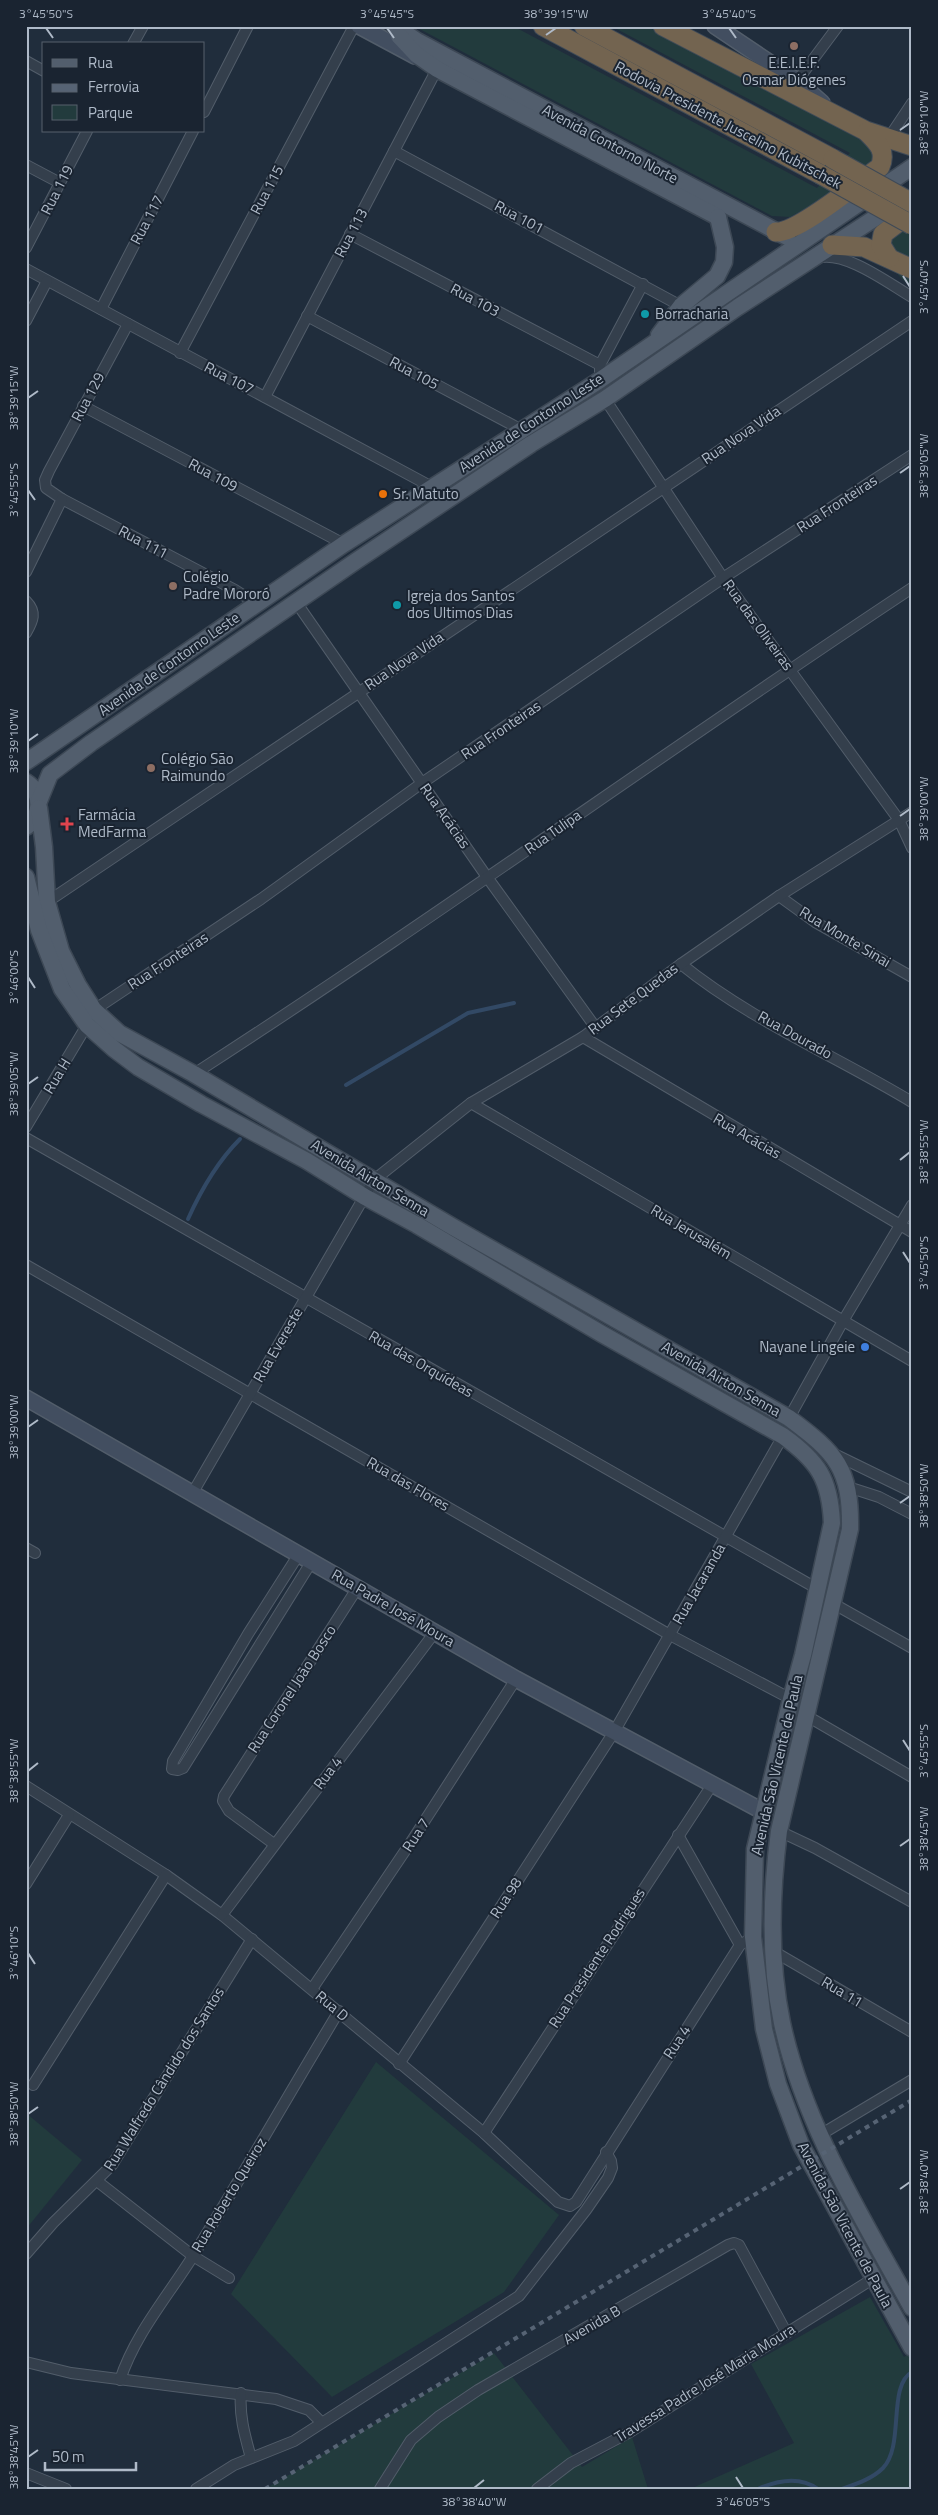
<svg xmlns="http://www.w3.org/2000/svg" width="938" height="2515" font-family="'Titillium Web',sans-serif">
  <rect width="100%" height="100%" fill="#202d3c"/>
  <g fill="#223b3d">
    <polygon points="414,26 513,26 817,188 850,153 611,26 646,26 869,144 874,148 874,163 820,201 790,217 772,216"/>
    <path d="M 912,213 L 912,287 C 888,270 891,258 888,231 Z"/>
    <polygon points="376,2062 559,2215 504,2292 332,2397 231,2294"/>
    <polygon points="26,2113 82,2160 26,2229"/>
    <polygon points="870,2297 904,2357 912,2352 912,2489 690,2489 794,2443 751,2364"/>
    <polygon points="494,2353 582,2467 632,2437 648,2489 265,2489"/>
  </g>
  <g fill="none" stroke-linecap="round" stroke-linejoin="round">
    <g stroke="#324965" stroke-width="4">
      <polyline points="346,1085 468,1013 514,1003"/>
      <path d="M 188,1219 C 201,1190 217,1162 240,1139"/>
      <path d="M 758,2489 C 778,2480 800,2476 818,2489"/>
      <path d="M 842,2489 C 856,2484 872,2479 883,2468 C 905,2445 887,2386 912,2372"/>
    </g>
    <defs>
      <g id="street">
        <polyline points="133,44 143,26"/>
        <polyline points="26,61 44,71"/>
        <polyline points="797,81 838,26"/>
        <polyline points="204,112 248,26"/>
        <polyline points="885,137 892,133 912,103"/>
        <polyline points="394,151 681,306"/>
        <polyline points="26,165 60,183"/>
        <polyline points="350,234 600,365"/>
        <polyline points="26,248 87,131"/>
        <path d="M 817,258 C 845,250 888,283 912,297"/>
        <polyline points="26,269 432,487"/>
        <polyline points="101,309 193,131"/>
        <polyline points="307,316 520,429"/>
        <polyline points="26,321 47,281"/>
        <polyline points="128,324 49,471 45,480 46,488 62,499 235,590 257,604"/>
        <polyline points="180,353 354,26"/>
        <polyline points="600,372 600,365 643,284"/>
        <polyline points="265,397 437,69"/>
        <polyline points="605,399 723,578 899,820 912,848"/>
        <polyline points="83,406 344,544"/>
        <polyline points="26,572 62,499"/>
        <path d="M 26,601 C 37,612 33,621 26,633"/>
        <polyline points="296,602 487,877 596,1028"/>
        <polyline points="779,896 815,922 912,977"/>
        <polyline points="47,902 912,321"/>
        <path d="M 681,964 C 750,1020 836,1056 912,1102"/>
        <polyline points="94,1010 261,899 422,783 723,578 912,455"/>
        <polyline points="583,1037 912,1232"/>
        <path d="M 194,1074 C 437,917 671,747 912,588"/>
        <polyline points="471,1103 912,1361"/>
        <polyline points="26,1127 87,1025"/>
        <polyline points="26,1138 816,1588"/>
        <polyline points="26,1265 670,1635 791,1699"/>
        <polyline points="789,1418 843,1321 912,1205"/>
        <polyline points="832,1453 912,1492"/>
        <polyline points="848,1487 879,1497 912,1514"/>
        <polyline points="192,1494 374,1180 471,1103 583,1037 681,964 779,896 912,812"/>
        <polyline points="26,1548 35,1553"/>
        <polyline points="299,1554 248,1634 173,1761 172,1769 178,1770 183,1768 312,1561"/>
        <polyline points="834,1604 912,1648"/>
        <polyline points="807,1716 912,1777"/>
        <polyline points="26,1786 166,1875 222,1915 484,2133 558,2202 570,2206 576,2202 740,1945 753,1937"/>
        <polyline points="779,1831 815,1848 912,1902"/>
        <polyline points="678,1835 740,1945"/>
        <polyline points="274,1844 229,1811 223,1801 224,1796 358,1587"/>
        <polyline points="26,1884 69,1815"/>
        <polyline points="222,1915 435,1632"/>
        <polyline points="773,1951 912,2032"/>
        <polyline points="312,1989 411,1842 516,1679"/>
        <polyline points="399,2064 614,1732 783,1436"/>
        <polyline points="33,2085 166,1875"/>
        <polyline points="484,2133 712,1785"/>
        <polyline points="820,2135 912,2080"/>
        <polyline points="97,2181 193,2256 229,2278"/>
        <polyline points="26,2254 53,2223 112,2165 252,1939"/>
        <polyline points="26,2362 71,2373 276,2399 309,2410 321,2422"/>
        <path d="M 120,2380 C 135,2334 168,2296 193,2256 C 243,2175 290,2092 339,2011"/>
        <path d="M 241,2393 C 239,2416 245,2436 251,2458"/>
        <polyline points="26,2473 66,2489"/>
        <polyline points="196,2489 234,2465 294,2441 519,2296 586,2210 608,2178 612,2168 611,2161 606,2152"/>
        <polyline points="380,2489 411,2440 438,2417 478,2390 728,2245 734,2243 739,2245 786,2332"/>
        <polyline points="537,2489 571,2463 630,2432 874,2278"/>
      </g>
      <g id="secondary">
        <polyline points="359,26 415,56"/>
        <polyline points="715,26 797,81 822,103"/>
        <polyline points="26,1398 516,1679 764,1812"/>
      </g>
      <g id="primary">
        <polyline points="395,26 417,41 787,237"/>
        <polyline points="399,36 417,55 437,69 718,217"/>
        <polyline points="659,335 681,306 717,276 724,262 725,247 718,217"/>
        <polyline points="26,762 344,544 600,380 912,167"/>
        <path d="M 26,782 C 43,793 42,816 26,827"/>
        <polyline points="39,801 50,774 91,743 356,561 531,444 605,399 738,307 895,205"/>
        <path d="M 39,808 L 44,847 L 47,902 L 61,951 L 78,985 L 94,1010 L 119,1033 L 194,1074 L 453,1227 L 789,1418 C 836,1453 851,1468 850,1529 L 779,1831 C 771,1893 769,1961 782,2023 C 804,2125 862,2217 912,2308"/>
        <path d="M 26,877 L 39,930 L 62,989 L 87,1025 L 114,1049 L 138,1067 L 201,1104 L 307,1161 L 365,1197 L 417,1225 L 602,1334 L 783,1436 C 818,1461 830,1479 832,1523 L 803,1655 L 791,1699 L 755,1849 L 753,1937 L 764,2029 L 778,2084 L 801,2145 L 912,2348"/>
      </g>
      <g id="highway">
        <polyline points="543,26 820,174"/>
        <polyline points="584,26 833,159"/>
        <polyline points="663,26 866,131 912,146"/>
        <path d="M 776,232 C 798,233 860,181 880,167 C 887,151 877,142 867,132"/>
        <polyline points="832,245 864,247 912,269"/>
        <polyline points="889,258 881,245 883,234 912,212"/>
      </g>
    </defs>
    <use href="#street" stroke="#525d6a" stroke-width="12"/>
    <use href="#secondary" stroke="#525d6a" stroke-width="18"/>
    <use href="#primary" stroke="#3d4855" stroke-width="19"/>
    <use href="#highway" stroke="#3f4a57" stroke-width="21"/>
    <use href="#street" stroke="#343f4c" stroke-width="10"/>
    <use href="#secondary" stroke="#424e60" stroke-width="15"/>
    <use href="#primary" stroke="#525e6d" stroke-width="16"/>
    <use href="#highway" stroke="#736450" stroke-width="19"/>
    <polyline stroke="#566374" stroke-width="4" stroke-dasharray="5 5" stroke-linecap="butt" points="265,2489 912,2100"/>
    <defs>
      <g id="highway-bridge">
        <polyline points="833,159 912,203"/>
        <polyline points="820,174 912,225"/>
      </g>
    </defs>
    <use href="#highway-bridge" stroke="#3f4a57" stroke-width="21" stroke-linecap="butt"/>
    <use href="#highway-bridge" stroke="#736450" stroke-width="19"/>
  </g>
  <path fill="none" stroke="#afbac8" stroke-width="2" d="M 46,28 L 53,38M 387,28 L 394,38M 729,28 L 736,38M 546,35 L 556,28M 900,130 L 910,123M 903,276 L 910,287M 28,398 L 38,391M 900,473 L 910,466M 28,490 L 35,500M 28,741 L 38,734M 900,816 L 910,809M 28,977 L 35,988M 28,1084 L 38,1077M 900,1160 L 910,1152M 903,1252 L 910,1263M 28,1427 L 38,1420M 900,1503 L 910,1496M 903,1740 L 910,1751M 28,1771 L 38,1763M 900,1846 L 910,1839M 28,1953 L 35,1964M 28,2114 L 38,2107M 900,2189 L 910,2182M 28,2457 L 38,2450M 736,2477 L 743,2488M 474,2488 L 484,2480"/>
  <g fill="#8d6e63" stroke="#1a2431" stroke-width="2">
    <circle cx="794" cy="46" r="5"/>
    <circle cx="173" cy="586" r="5"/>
    <circle cx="151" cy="768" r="5"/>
  </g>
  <g fill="#0f9aa8" stroke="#1a2431" stroke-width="2">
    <circle cx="645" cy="314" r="5"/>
    <circle cx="397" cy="605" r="5"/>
  </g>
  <circle fill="#e8710a" stroke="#1a2431" stroke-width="2" cx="383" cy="494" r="5"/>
  <path fill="#e0444e" stroke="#1a2431" stroke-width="2" d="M64.5 816.5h5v5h5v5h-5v5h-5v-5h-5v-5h5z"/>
  <circle fill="#3f7fe0" stroke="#1a2431" stroke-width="2" cx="865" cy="1347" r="5"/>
  <g text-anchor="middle" stroke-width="4" stroke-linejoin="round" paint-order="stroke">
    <g font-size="15" fill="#afbac8" stroke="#1a2431" text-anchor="start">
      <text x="794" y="68" text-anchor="middle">E.E.I.E.F.<tspan x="794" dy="17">Osmar Diógenes</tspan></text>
      <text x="655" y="319">Borracharia</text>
      <text x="393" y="499">Sr. Matuto</text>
      <text x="183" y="582">Colégio<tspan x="183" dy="17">Padre Mororó</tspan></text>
      <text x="407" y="601">Igreja dos Santos<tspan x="407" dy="17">dos Ultimos Dias</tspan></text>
      <text x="161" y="764">Colégio São<tspan x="161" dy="17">Raimundo</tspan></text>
      <text x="78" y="820">Farmácia<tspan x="78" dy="17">MedFarma</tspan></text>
      <text x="855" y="1352" text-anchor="end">Nayane Lingeie</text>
    </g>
    <g font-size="15" fill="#afbac8" stroke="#1a2431">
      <text transform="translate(728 125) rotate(28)" y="5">Rodovia Presidente Juscelino Kubitschek</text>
      <text transform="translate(610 144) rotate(28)" y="5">Avenida Contorno Norte</text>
      <text transform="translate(57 190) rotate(-63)" y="5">Rua 119</text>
      <text transform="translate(267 190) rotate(-62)" y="5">Rua 115</text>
      <text transform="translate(519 217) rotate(28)" y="5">Rua 101</text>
      <text transform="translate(147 220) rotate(-62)" y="5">Rua 117</text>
      <text transform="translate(351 233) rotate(-62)" y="5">Rua 113</text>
      <text transform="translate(475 300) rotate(28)" y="5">Rua 103</text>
      <text transform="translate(414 373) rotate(28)" y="5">Rua 105</text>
      <text transform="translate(229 378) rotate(27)" y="5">Rua 107</text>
      <text transform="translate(88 397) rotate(-62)" y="5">Rua 129</text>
      <text transform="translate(531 423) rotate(-33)" y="5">Avenida de Contorno Leste</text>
      <text transform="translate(741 435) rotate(-34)" y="5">Rua Nova Vida</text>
      <text transform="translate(213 475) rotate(28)" y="5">Rua 109</text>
      <text transform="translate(837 504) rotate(-33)" y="5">Rua Fronteiras</text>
      <text transform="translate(143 542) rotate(28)" y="5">Rua 111</text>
      <text transform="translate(758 625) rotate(54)" y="5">Rua das Oliveiras</text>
      <text transform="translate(404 661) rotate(-34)" y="5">Rua Nova Vida</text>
      <text transform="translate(169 664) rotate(-35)" y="5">Avenida de Contorno Leste</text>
      <text transform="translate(501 730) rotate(-34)" y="5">Rua Fronteiras</text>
      <text transform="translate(445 816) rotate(55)" y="5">Rua Acácias</text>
      <text transform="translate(553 832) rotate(-35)" y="5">Rua Tulipa</text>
      <text transform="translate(845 937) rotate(31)" y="5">Rua Monte Sinai</text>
      <text transform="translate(168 961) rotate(-33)" y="5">Rua Fronteiras</text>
      <text transform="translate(633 999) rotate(-37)" y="5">Rua Sete Quedas</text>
      <text transform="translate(795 1035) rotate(29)" y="5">Rua Dourado</text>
      <text transform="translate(57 1076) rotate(-59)" y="5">Rua H</text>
      <text transform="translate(747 1136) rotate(30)" y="5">Rua Acácias</text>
      <text transform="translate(370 1178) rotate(31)" y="5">Avenida Airton Senna</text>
      <text transform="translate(691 1232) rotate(31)" y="5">Rua Jerusalém</text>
      <text transform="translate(278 1345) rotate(-60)" y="5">Rua Evereste</text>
      <text transform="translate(421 1364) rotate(30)" y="5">Rua das Orquídeas</text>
      <text transform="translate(721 1379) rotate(30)" y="5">Avenida Airton Senna</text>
      <text transform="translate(408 1484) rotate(30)" y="5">Rua das Flores</text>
      <text transform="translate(699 1584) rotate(-60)" y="5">Rua Jacaranda</text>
      <text transform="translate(393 1608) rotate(30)" y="5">Rua Padre José Moura</text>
      <text transform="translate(292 1689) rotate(-57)" y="5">Rua Coronel João Bosco</text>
      <text transform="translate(777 1765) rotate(-77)" y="5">Avenida São Vicente de Paula</text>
      <text transform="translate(328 1773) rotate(-53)" y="5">Rua 4</text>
      <text transform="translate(416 1835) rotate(-57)" y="5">Rua 7</text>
      <text transform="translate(506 1898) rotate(-57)" y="5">Rua 98</text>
      <text transform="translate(597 1958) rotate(-57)" y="5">Rua Presidente Rodrigues</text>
      <text transform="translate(842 1992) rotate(31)" y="5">Rua 11</text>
      <text transform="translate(332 2006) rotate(40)" y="5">Rua D</text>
      <text transform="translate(677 2042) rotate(-57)" y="5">Rua 4</text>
      <text transform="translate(164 2079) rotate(-58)" y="5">Rua Walfredo Cândido dos Santos</text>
      <text transform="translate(229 2195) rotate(-59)" y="5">Rua Roberto Queiroz</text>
      <text transform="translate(845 2225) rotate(62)" y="5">Avenida São Vicente de Paula</text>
      <text transform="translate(592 2325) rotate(-30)" y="5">Avenida B</text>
      <text transform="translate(705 2383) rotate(-32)" y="5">Travessa Padre José Maria Moura</text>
    </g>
  </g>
  <rect width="938" height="2515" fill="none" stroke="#1a2431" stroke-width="55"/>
  <rect x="42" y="42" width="162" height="90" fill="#1a2431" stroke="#56606d"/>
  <rect x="52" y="59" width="25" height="8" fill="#525e6d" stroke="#56606d"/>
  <text x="88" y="68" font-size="15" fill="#afbac8">Rua</text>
  <rect x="52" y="84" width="25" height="8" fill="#566374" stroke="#56606d"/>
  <text x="88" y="92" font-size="15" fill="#afbac8">Ferrovia</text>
  <rect x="52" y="105" width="25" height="15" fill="#223b3d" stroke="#56606d"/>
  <text x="88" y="118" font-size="15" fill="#afbac8">Parque</text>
  <path d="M45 2462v8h91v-8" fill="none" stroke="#afbac8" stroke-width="2.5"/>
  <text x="52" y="2462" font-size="15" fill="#afbac8" stroke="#1a2431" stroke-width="4" paint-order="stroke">50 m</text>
  <rect x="28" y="28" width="882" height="2460" fill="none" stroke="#afbac8" stroke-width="2"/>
  <g font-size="12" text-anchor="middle" fill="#afbac8">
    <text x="46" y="18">3°45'50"S</text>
    <text x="387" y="18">3°45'45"S</text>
    <text x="556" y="18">38°39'15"W</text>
    <text x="729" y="18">3°45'40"S</text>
    <text transform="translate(924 123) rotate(-90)" y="4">38°39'10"W</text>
    <text transform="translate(924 287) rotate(-90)" y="4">3°45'40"S</text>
    <text transform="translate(14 398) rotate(-90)" y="4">38°39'15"W</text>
    <text transform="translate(924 466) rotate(-90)" y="4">38°39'05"W</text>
    <text transform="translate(14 490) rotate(-90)" y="4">3°45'55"S</text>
    <text transform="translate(14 741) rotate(-90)" y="4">38°39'10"W</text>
    <text transform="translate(924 809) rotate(-90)" y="4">38°39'00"W</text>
    <text transform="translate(14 977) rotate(-90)" y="4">3°46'00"S</text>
    <text transform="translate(14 1084) rotate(-90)" y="4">38°39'05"W</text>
    <text transform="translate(924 1152) rotate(-90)" y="4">38°38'55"W</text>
    <text transform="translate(924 1263) rotate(-90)" y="4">3°45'50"S</text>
    <text transform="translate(14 1427) rotate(-90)" y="4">38°39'00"W</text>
    <text transform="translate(924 1496) rotate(-90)" y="4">38°38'50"W</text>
    <text transform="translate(924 1751) rotate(-90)" y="4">3°45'55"S</text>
    <text transform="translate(14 1771) rotate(-90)" y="4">38°38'55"W</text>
    <text transform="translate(924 1839) rotate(-90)" y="4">38°38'45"W</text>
    <text transform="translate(14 1953) rotate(-90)" y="4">3°46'10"S</text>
    <text transform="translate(14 2114) rotate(-90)" y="4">38°38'50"W</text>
    <text transform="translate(924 2182) rotate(-90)" y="4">38°38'40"W</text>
    <text transform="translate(14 2457) rotate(-90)" y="4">38°38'45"W</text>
    <text x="474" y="2506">38°38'40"W</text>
    <text x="743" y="2506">3°46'05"S</text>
  </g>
</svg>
